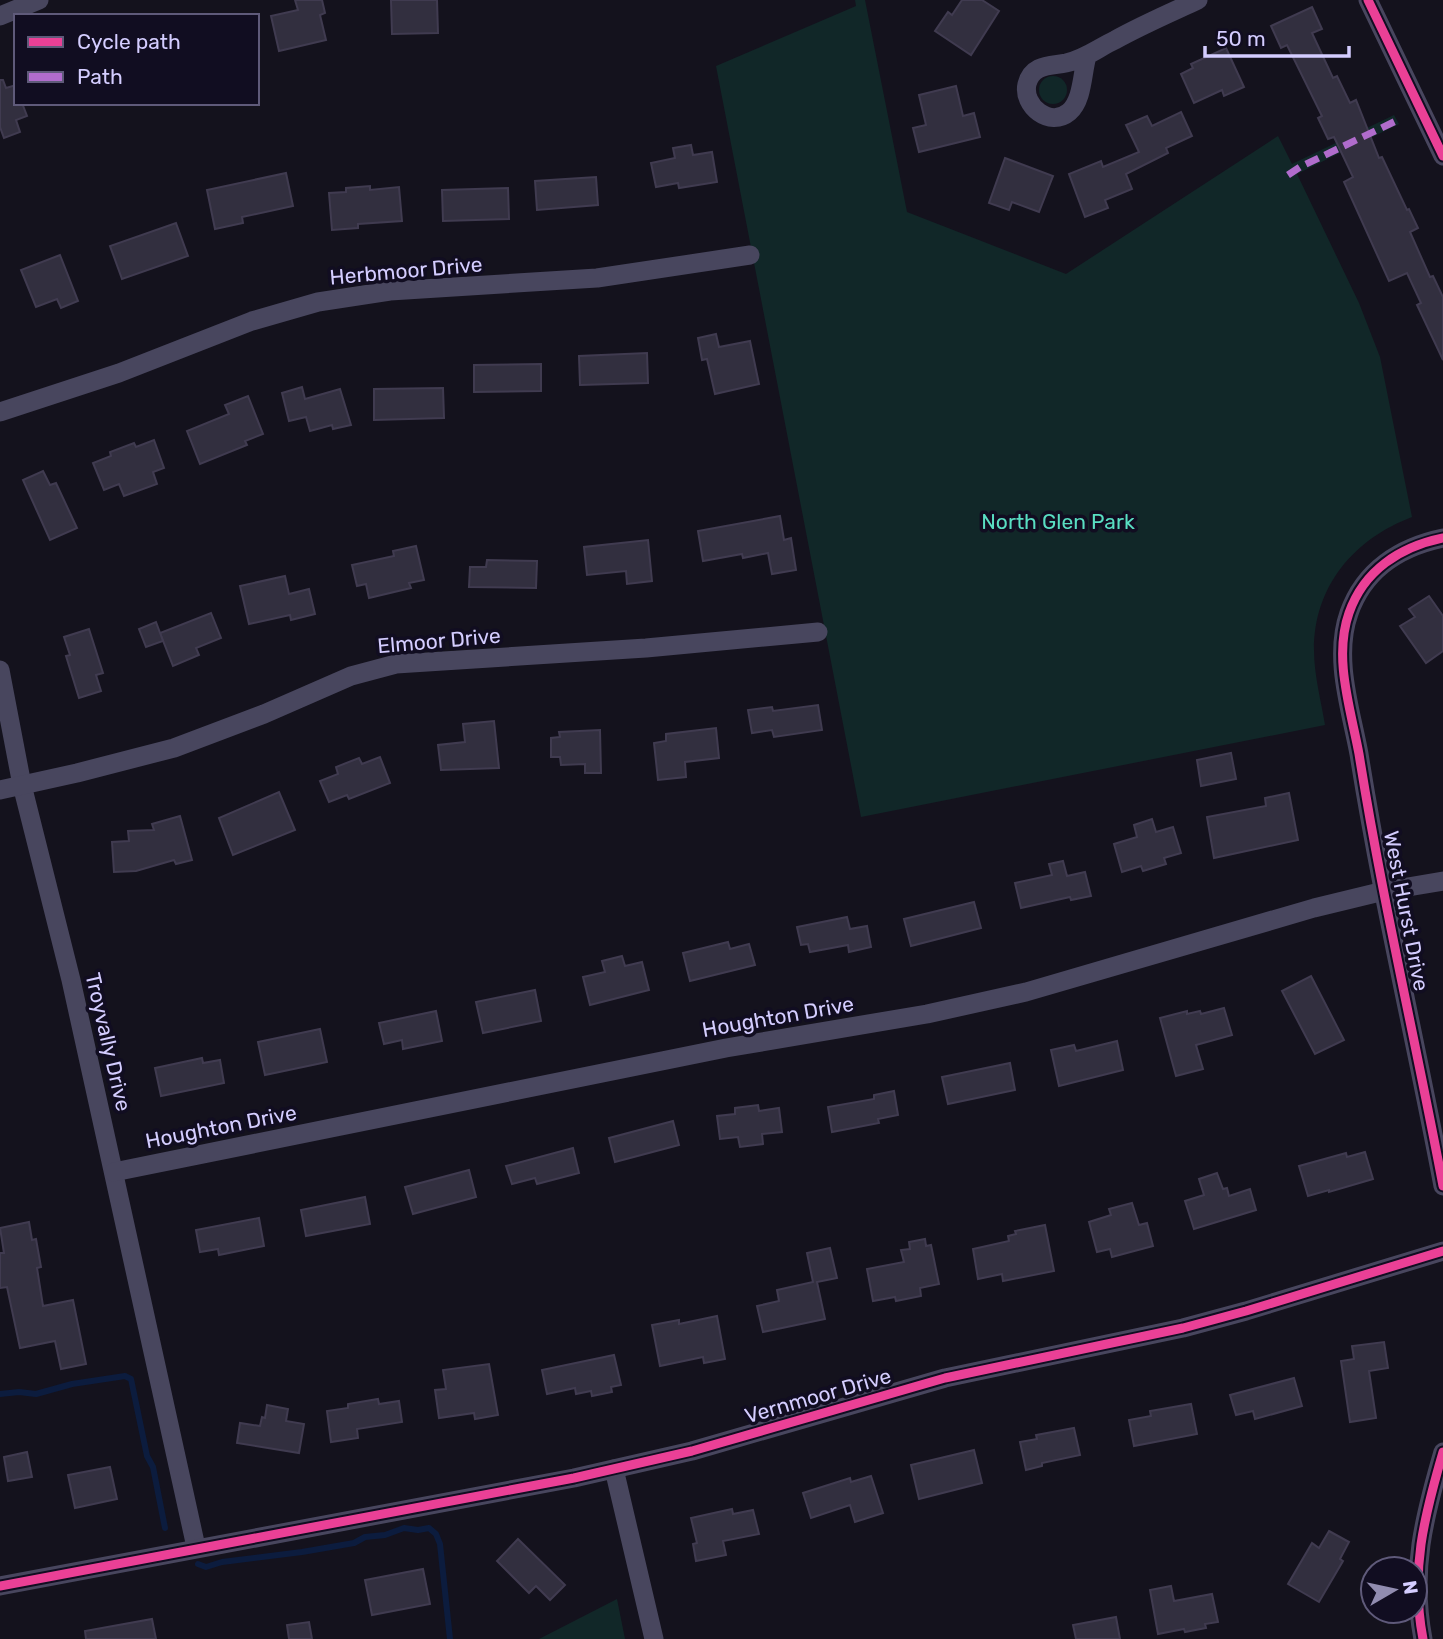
<svg xmlns="http://www.w3.org/2000/svg" width="1443" height="1639" font-family="Rubik,sans-serif">
  <rect width="100%" height="100%" fill="#14121d"/>
  <g fill="#112728">
    <path d="M 855,0 L 865,0 L 907,212 L 1066,274 L 1278,136 L 1292,164 L 1394,115 L 1399,124 L 1297,174 L 1359,303 L 1380,357 L 1412,517 C 1354,539 1314,586 1314,650 C 1314,675 1321,700 1325,725 L 861,817 L 716,66 L 856,6 Z"/>
    <circle cx="1053" cy="90" r="14"/>
    <polygon points="617,1599 625,1639 539,1639"/>
  </g>
  <g fill="none" stroke-linecap="round" stroke-linejoin="round">
    <g stroke="#0c1c3e" stroke-width="6">
      <polyline points="0,1394 19,1392 36,1394 72,1384 125,1376 131,1379 147,1456 153,1467 165,1528"/>
      <polyline points="198,1564 206,1567 222,1562 302,1552 354,1543 365,1537 385,1535 404,1528 418,1530 429,1528 436,1534 440,1544 450,1639"/>
    </g>
  </g>
  <g fill="#322f3f" stroke="#403b50" stroke-width="2">
    <polygon points="295,0 322,0 325,13 320,15 326,40 279,51 271,16 298,10"/>
    <polygon points="391,0 437,0 438,33 392,34"/>
    <polygon points="962,0 982,0 999,11 971,55 935,31 948,12 952,15"/>
    <polygon points="1312,7 1322,29 1312,33 1333,78 1337,76 1350,103 1356,100 1379,158 1382,157 1407,210 1409,209 1418,228 1410,232 1430,277 1433,276 1443,297 1443,360 1417,305 1421,303 1407,273 1389,281 1344,182 1353,177 1334,137 1328,139 1318,118 1322,116 1287,45 1281,48 1271,26"/>
    <polygon points="1226,48 1244,87 1224,96 1222,90 1194,103 1181,74 1193,68 1191,64"/>
    <polygon points="0,80 3,80 6,88 16,85 16,103 22,103 27,116 16,120 20,132 4,138 0,127"/>
    <polygon points="956,86 963,116 974,113 980,137 919,152 913,128 926,125 919,95"/>
    <polygon points="1181,112 1192,136 1166,148 1168,153 1126,174 1132,189 1105,200 1108,208 1085,217 1069,174 1101,161 1103,167 1139,152 1126,125 1147,116 1152,126"/>
    <polygon points="691,145 693,155 712,152 717,182 679,188 678,183 656,187 651,163 675,158 673,148"/>
    <polygon points="1005,158 1053,176 1039,212 1012,202 1009,210 989,203"/>
    <polygon points="286,173 293,206 242,217 243,223 215,229 207,190"/>
    <polygon points="596,177 598,205 537,210 535,181"/>
    <polygon points="370,186 370,190 399,187 402,221 358,224 358,228 332,230 329,193 346,192 346,188"/>
    <polygon points="508,188 509,219 443,221 442,190"/>
    <polygon points="176,223 188,256 122,279 110,246"/>
    <polygon points="60,255 78,301 61,308 57,299 36,307 21,270"/>
    <polygon points="716,334 719,347 750,341 759,384 715,394 707,359 702,360 698,338"/>
    <polygon points="647,353 648,383 580,385 579,356"/>
    <polygon points="541,364 541,391 474,392 474,365"/>
    <polygon points="302,387 305,399 340,389 351,425 333,429 332,425 310,431 306,417 289,421 282,393"/>
    <polygon points="443,388 444,418 374,420 374,389"/>
    <polygon points="248,396 263,434 245,441 247,445 200,464 187,431 229,414 225,405"/>
    <polygon points="154,440 164,468 153,472 157,484 124,496 119,484 104,490 93,463 111,456 110,452 134,443 136,447"/>
    <polygon points="43,471 50,485 56,483 77,528 50,540 23,480"/>
    <polygon points="780,516 784,540 791,538 796,570 772,574 768,553 743,558 742,554 703,561 698,531"/>
    <polygon points="648,540 652,581 627,584 626,571 587,575 584,547"/>
    <polygon points="416,546 424,580 409,583 411,588 369,598 366,584 357,586 352,565 394,556 393,551"/>
    <polygon points="487,560 537,561 536,588 469,587 470,567 486,567"/>
    <polygon points="285,576 289,594 309,589 315,614 291,620 290,615 249,624 240,586"/>
    <polygon points="1429,596 1443,616 1443,651 1426,663 1400,626 1415,617 1409,609"/>
    <polygon points="211,613 221,638 196,648 199,655 173,666 160,633"/>
    <polygon points="156,622 163,641 146,647 139,629"/>
    <polygon points="89,629 103,673 96,675 101,691 79,698 66,656 70,655 64,637"/>
    <polygon points="818,705 822,730 774,737 772,730 752,733 748,710 772,707 773,711"/>
    <polygon points="494,721 499,768 441,770 438,745 465,742 463,724"/>
    <polygon points="716,728 719,758 685,762 686,777 658,780 654,743 666,741 666,734"/>
    <polygon points="600,730 601,773 585,773 585,764 561,765 560,757 551,757 551,738 560,737 559,732"/>
    <polygon points="1231,753 1236,779 1201,786 1197,760"/>
    <polygon points="380,757 390,783 349,799 347,795 329,802 320,781 338,774 336,767 359,758 362,764"/>
    <polygon points="279,792 295,830 233,855 219,818"/>
    <polygon points="1289,793 1298,840 1214,858 1207,817 1266,806 1265,798"/>
    <polygon points="180,816 192,860 176,864 174,860 136,871 114,872 112,842 129,841 128,831 154,830 152,824"/>
    <polygon points="1152,819 1156,832 1173,827 1181,853 1164,858 1166,864 1143,871 1141,866 1122,872 1114,844 1137,837 1134,825"/>
    <polygon points="1063,861 1067,876 1085,872 1091,896 1071,900 1070,897 1021,908 1015,883 1052,875 1049,864"/>
    <polygon points="974,902 981,928 911,946 904,919"/>
    <polygon points="847,917 850,929 867,926 871,947 849,952 848,945 810,952 808,944 801,945 797,927"/>
    <polygon points="728,942 730,949 749,944 755,965 690,981 683,953"/>
    <polygon points="622,956 625,966 642,962 649,990 590,1005 583,977 605,972 602,961"/>
    <polygon points="1311,976 1344,1040 1315,1054 1282,991"/>
    <polygon points="535,990 541,1021 483,1033 476,1002"/>
    <polygon points="1224,1008 1232,1035 1196,1045 1203,1069 1176,1076 1160,1018 1187,1011 1187,1014 1200,1011 1201,1014"/>
    <polygon points="436,1011 442,1041 403,1049 402,1040 384,1044 379,1023"/>
    <polygon points="320,1029 327,1062 265,1075 258,1042"/>
    <polygon points="1117,1041 1123,1070 1059,1086 1051,1050 1074,1045 1076,1051"/>
    <polygon points="202,1058 203,1063 220,1060 224,1083 161,1096 155,1068"/>
    <polygon points="1010,1063 1015,1090 948,1104 942,1077"/>
    <polygon points="894,1091 898,1115 878,1119 879,1123 832,1132 828,1107 874,1099 874,1095"/>
    <polygon points="758,1105 759,1111 779,1108 782,1132 762,1134 763,1144 740,1147 738,1137 720,1139 717,1116 735,1114 735,1108"/>
    <polygon points="673,1121 679,1145 615,1162 609,1138"/>
    <polygon points="573,1148 579,1173 537,1184 535,1178 512,1184 506,1166"/>
    <polygon points="1365,1152 1373,1179 1329,1192 1329,1190 1308,1196 1299,1166 1346,1153 1347,1157"/>
    <polygon points="469,1170 476,1197 413,1214 405,1187"/>
    <polygon points="1217,1173 1223,1189 1227,1188 1229,1196 1250,1189 1256,1210 1194,1229 1185,1201 1204,1195 1199,1179"/>
    <polygon points="365,1197 370,1224 306,1236 301,1210"/>
    <polygon points="1132,1203 1139,1225 1147,1223 1153,1246 1112,1257 1110,1249 1097,1252 1089,1222 1111,1215 1109,1209"/>
    <polygon points="259,1218 264,1246 219,1255 218,1249 200,1252 196,1230"/>
    <polygon points="29,1222 32,1240 36,1239 41,1267 37,1268 43,1306 73,1300 86,1364 61,1369 55,1341 20,1348 7,1287 0,1288 0,1253 4,1253 0,1228"/>
    <polygon points="1045,1225 1054,1271 1003,1281 1002,1274 978,1279 973,1249 1009,1241 1008,1236 1016,1234 1015,1231"/>
    <polygon points="925,1239 926,1246 931,1245 939,1284 920,1288 921,1296 896,1301 895,1297 873,1301 867,1269 904,1262 901,1250 910,1249 909,1242"/>
    <polygon points="830,1248 837,1278 817,1282 825,1319 763,1332 757,1306 779,1301 777,1290 813,1282 807,1253"/>
    <polygon points="717,1316 725,1359 704,1363 703,1357 660,1366 652,1325 679,1320 679,1324"/>
    <polygon points="1384,1342 1388,1368 1369,1371 1376,1418 1350,1422 1341,1361 1354,1359 1352,1346"/>
    <polygon points="614,1355 621,1385 611,1387 612,1392 592,1396 591,1391 576,1394 575,1388 547,1394 542,1370"/>
    <polygon points="489,1364 498,1415 475,1419 474,1413 439,1418 435,1390 446,1389 443,1370"/>
    <polygon points="1294,1378 1302,1406 1255,1419 1253,1411 1236,1415 1230,1395"/>
    <polygon points="378,1399 379,1404 399,1401 402,1422 357,1429 358,1438 331,1442 327,1411 348,1408 348,1404"/>
    <polygon points="1191,1404 1197,1434 1134,1446 1129,1420 1151,1416 1150,1411"/>
    <polygon points="267,1405 288,1409 286,1421 304,1424 299,1453 237,1443 240,1423 260,1426 262,1417 265,1418"/>
    <polygon points="1074,1428 1080,1455 1042,1463 1042,1466 1026,1470 1020,1442 1037,1439 1036,1435"/>
    <polygon points="974,1450 982,1483 919,1499 911,1465"/>
    <polygon points="27,1452 32,1477 8,1481 4,1457"/>
    <polygon points="110,1467 117,1499 75,1508 68,1475"/>
    <polygon points="871,1476 883,1513 855,1522 850,1505 811,1518 803,1493 850,1478 851,1482"/>
    <polygon points="732,1509 733,1514 753,1510 759,1534 723,1541 726,1555 696,1561 693,1544 697,1543 691,1518"/>
    <polygon points="1329,1531 1349,1542 1340,1559 1343,1561 1319,1602 1288,1584 1312,1543 1319,1548"/>
    <polygon points="518,1539 565,1585 550,1600 536,1586 529,1593 497,1561"/>
    <polygon points="423,1569 430,1604 372,1615 365,1580"/>
    <polygon points="1171,1586 1174,1601 1212,1594 1218,1622 1205,1624 1206,1628 1185,1632 1184,1629 1158,1634 1150,1590"/>
    <polygon points="1116,1617 1120,1639 1076,1639 1073,1625"/>
    <polygon points="152,1619 156,1639 86,1639 85,1631"/>
    <polygon points="309,1622 312,1639 289,1639 287,1625"/>
  </g>
  <g fill="none" stroke-linecap="round" stroke-linejoin="round">
    <g stroke="#48465e" stroke-width="19">
      <polyline points="1368,0 1443,156"/>
      <polyline points="0,16 39,0"/>
      <path d="M 1087,56 C 1082,73 1083,100 1069,112 C 1050,128 1022,106 1027,84 C 1032,64 1050,66 1066,63 C 1085,59 1098,48 1115,40 C 1142,25 1170,13 1198,0"/>
      <polyline points="0,412 119,373 252,321 318,302 390,291 597,278 750,255"/>
      <path d="M 1443,538 C 1400,547 1364,570 1349,613 C 1333,658 1351,710 1359,754 C 1382,899 1416,1042 1443,1186"/>
      <polyline points="0,670 22,785 71,980 196,1547"/>
      <polyline points="0,790 77,773 174,748 264,714 351,676 396,664 646,648 818,632"/>
      <polyline points="114,1172 726,1048 927,1014 1026,992 1314,908 1384,891 1443,881"/>
      <polyline points="614,1469 654,1639"/>
      <polyline points="0,1586 574,1478 692,1451 945,1378 1183,1328 1246,1311 1443,1251"/>
      <path d="M 1423,1639 C 1410,1571 1424,1517 1443,1452"/>
    </g>
    <polyline stroke="#b06ccc" stroke-width="7" stroke-dasharray="14 7" stroke-linecap="butt" points="1288,175 1300,167 1400,119"/>
    <defs>
      <g id="cycleway">
        <polyline points="1368,0 1443,156"/>
        <path d="M 1443,538 C 1400,547 1364,570 1349,613 C 1333,658 1351,710 1359,754 C 1382,899 1416,1042 1443,1186"/>
        <polyline points="0,1586 574,1478 692,1451 945,1378 1183,1328 1246,1311 1443,1251"/>
        <path d="M 1423,1639 C 1410,1571 1424,1517 1443,1452"/>
      </g>
    </defs>
    <use href="#cycleway" stroke="#110d21" stroke-width="13"/>
    <use href="#cycleway" stroke="#ea4096" stroke-width="9"/>
  </g>
  <g text-anchor="middle" stroke-width="7" stroke-linejoin="round" paint-order="stroke">
    <g font-size="21" fill="#d4cdff" stroke="#110d21">
      <text transform="translate(406 271) rotate(-5)" y="7">Herbmoor Drive</text>
      <text transform="translate(439 641) rotate(-5)" y="7">Elmoor Drive</text>
      <text transform="translate(1406 911) rotate(79)" y="7">West Hurst Drive</text>
      <text transform="translate(778 1017) rotate(-10)" y="7">Houghton Drive</text>
      <text transform="translate(108 1042) rotate(77)" y="7">Troyvally Drive</text>
      <text transform="translate(221 1127) rotate(-11)" y="7">Houghton Drive</text>
      <text transform="translate(818 1396) rotate(-16)" y="7">Vernmoor Drive</text>
    </g>
    <g font-size="21" fill="#59dec2" stroke="#110d21">
      <text x="1058" y="529">North Glen Park</text>
    </g>
  </g>
  <rect x="14" y="14" width="245" height="91" fill="#110d21" stroke="#5f5a7a" stroke-width="2"/>
  <rect x="28" y="37" width="35" height="10" fill="#ea4096" stroke="#5f5a7a" stroke-width="2"/>
  <text x="77" y="49" font-size="21" fill="#d4cdff">Cycle path</text>
  <rect x="28" y="72" width="35" height="10" fill="#b06ccc" stroke="#5f5a7a" stroke-width="2"/>
  <text x="77" y="84" font-size="21" fill="#d4cdff">Path</text>
  <g transform="translate(1394 1590) rotate(81)"><circle r="33" fill="#110d21" stroke="#5f5a7a" stroke-width="2"/>
  <path d="M0-5L12 26L0 18L-12 26Z" fill="#918cb0"/>
  <text y="-10" font-size="19" font-weight="bold" text-anchor="middle" fill="#d4cdff">N</text>
  </g>
  <path d="M1205 46v10h144v-10" fill="none" stroke="#d4cdff" stroke-width="3.5"/>
  <text x="1216" y="46" font-size="21" fill="#d4cdff" stroke="#110d21" stroke-width="5" paint-order="stroke">50 m</text>
</svg>
